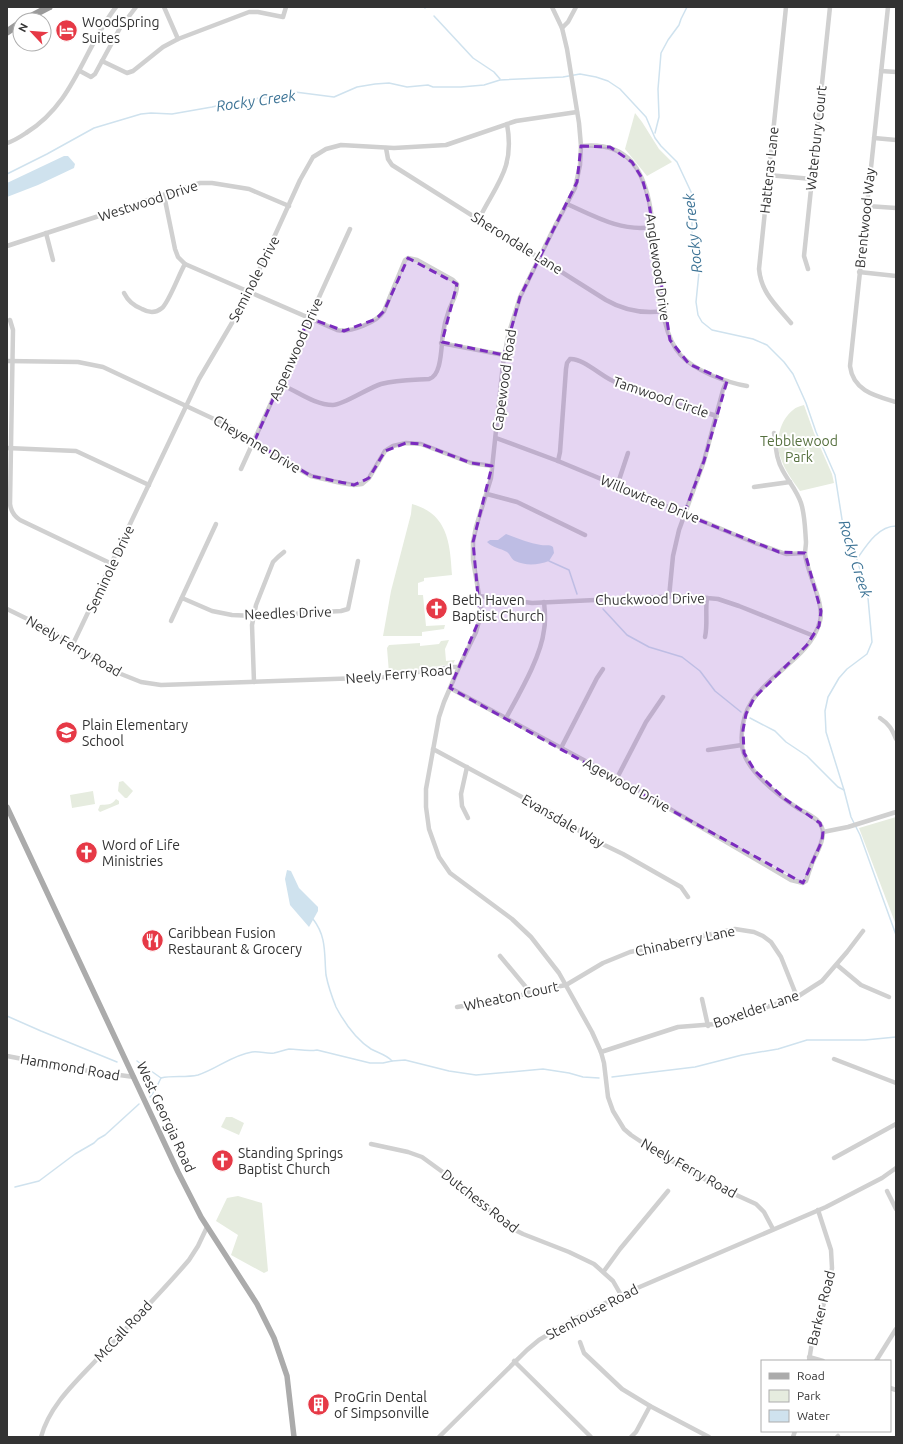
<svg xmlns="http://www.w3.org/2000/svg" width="903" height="1444" font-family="Ubuntu,sans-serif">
  <rect width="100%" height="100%" fill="#fff"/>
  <g fill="#e6ecdf">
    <polygon points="635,113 642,122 659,149 672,162 647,176 625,149"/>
    <path d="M 804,405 L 814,433 L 832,474 L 834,483 L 800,491 C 792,480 784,469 780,456 C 775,441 780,420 793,410 C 796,407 801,406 804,405 Z"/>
    <path d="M 412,504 C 448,514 450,543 452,575 L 424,578 L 424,581 L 418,583 L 418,595 L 423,595 L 426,626 L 445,625 L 444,629 L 422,632 L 422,636 L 383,636 L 391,591 L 411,514 Z"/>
    <polygon points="449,640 445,649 446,661 455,660 453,664 389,673 387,648 389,645 420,643 420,646 439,644 441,641"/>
    <polygon points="123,781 133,791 127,798 125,798 118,791 119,782"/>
    <polygon points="93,791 95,804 72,808 70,795"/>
    <path d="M 116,799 L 119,801 L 119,804 L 100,812 L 98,810 L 100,805 C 107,804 111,806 116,799 Z"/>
    <polygon points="896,817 896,925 859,828"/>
    <polygon points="226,1117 232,1117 244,1123 239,1135 221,1127"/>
    <polygon points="238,1196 262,1203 268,1271 264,1273 231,1255 238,1235 216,1221 227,1198"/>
  </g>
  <g fill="#cfe2ee">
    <polygon points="64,156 68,156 75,164 74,168 38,185 7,197 7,183"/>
    <path d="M 506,534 C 517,538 529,543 541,545 C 546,546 549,544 553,547 L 554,553 L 549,561 C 538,565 526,566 515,561 C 511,559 510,554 507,552 C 500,548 493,548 487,542 L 490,540 L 498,540 Z"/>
    <polygon points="287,870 291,871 299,888 318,907 318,911 309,927 290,905 285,879"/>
  </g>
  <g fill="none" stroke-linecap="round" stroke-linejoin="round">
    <g stroke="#cfe2ee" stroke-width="1.5">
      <polyline points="424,7 425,8"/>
      <polyline points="434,16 473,58 494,72 500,79"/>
      <polyline points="655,133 659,117 658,89 661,53 668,40 679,25 681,19 687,7"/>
      <polyline points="7,174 47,154 94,128 141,114 151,113 172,114 212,107 242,100 271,97 295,92 334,97 357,87 375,84 389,83 407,87 428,85 433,87 461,87 484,85 500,80 563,77 580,74 596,77 608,81 620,89 646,117 655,138 661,146 677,162 692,194 692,236 693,250 699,272 696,302 698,315 702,322 712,330 753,339 767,345 784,362 793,374 806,403 816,432 835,475 844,532 849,546 857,559 868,598 872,642 867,654 847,669 839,678 828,697 825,711 826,732 844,790 851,817 860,835 896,935"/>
      <path d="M 857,559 C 866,546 878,526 896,526"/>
      <polyline points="549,561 569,570 577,594"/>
      <polyline points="603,609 627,635 649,647 682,657 700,671 715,691 741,712"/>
      <polyline points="750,718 775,731 786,742 807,756 838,787 844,790"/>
      <path d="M 313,919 C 327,937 324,954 326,975 C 328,985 332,997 336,1007 C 344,1022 357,1040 371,1049 C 378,1053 387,1055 392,1061"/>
      <polyline points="7,1016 41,1031 117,1062"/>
      <path d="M 137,1061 L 161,1078 C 173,1075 185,1078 198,1075 C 217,1069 232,1055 252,1052 C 260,1051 267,1054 274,1053 C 279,1052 284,1050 289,1049 C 298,1049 307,1052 317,1050 L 370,1063 L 383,1063 L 392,1061 L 405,1060 L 449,1071 L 476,1075 L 543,1069 L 569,1073 L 583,1077 L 599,1078"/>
      <polyline points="612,1077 695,1067 742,1055 778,1049 807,1040 865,1040 896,1037"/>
      <polyline points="150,1097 155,1090 161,1078"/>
      <polyline points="15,1187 39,1181 75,1154 94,1143 98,1139 105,1135 139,1104"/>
    </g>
    <g stroke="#d0d0d0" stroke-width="4.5">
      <polyline points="164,7 178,39"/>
      <polyline points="552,7 562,28 567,49 579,123 581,146 580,165 575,188 553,230 520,297 508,336 503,364 491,478 476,527 473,542 473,560 481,607 480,618 476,632 459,667 444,702 439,717 426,789 426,807 429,829 439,857 450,873 512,919 531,937 559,973 592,1032 601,1052 604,1063 608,1097 613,1111 624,1129 631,1135 661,1155 721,1188 756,1204 764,1212 773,1229"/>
      <path d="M 786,7 L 759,269 C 761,293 777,306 791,323"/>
      <path d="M 888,7 L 850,366 C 853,391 876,396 896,402"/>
      <polyline points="562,28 568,22 576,7"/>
      <polyline points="102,61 127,73 133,71 163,47 178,39 249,12 258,12 283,17 286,7"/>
      <polyline points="80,71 91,77 95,74 120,28 136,7"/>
      <polyline points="881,71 896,72"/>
      <polyline points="874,138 896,140"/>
      <path d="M 7,143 C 14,141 20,137 26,133 C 75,103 83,49 116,7"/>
      <path d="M 581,146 C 600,144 618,147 631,161 C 652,184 653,229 656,258 C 659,279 662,300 665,322 C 672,351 684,363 711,375 C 723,380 734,384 747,386"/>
      <path d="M 386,148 L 388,159 L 392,165 L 606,300 C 625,311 643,314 664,311"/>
      <polyline points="768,175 812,179"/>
      <path d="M 164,195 L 175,249 L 178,257 L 185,264 L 337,330 C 351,333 377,322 384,311 L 405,260 L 408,258 L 417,260 L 453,280 L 457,284 C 458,293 452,302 449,310 C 446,318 444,326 443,334 C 441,346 442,376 429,379 C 413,380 396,380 381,384 C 368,388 343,405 333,405 C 314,405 297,391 280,384"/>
      <path d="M 567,204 C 594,216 621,232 652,227"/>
      <polyline points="867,206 896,208"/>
      <path d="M 479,219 C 497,183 515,168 507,124"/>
      <polyline points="46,233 53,260"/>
      <polyline points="7,246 200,183 212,183 249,189 289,206"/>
      <polyline points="808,269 804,256 830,7"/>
      <polyline points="859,272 896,276"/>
      <path d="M 124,293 C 128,301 134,306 142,309 C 149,313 156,313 162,308 C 169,302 179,274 185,264"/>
      <path d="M 10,320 L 13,330 L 10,504 C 11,512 14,516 20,520 L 112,564"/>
      <polyline points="441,343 504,355"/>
      <polyline points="7,361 78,362 103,367 231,427 284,461 311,476 341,483 354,485 362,484 369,478 385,451 393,446 406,443 421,444 471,463 492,466"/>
      <polyline points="496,438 558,461 755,543 786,554 805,553"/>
      <polyline points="7,448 76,451 149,485"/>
      <path d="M 558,461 L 560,452 L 566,369 L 567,363 L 570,359 C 582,358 599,374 611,380 C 644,397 681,405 717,416"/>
      <polyline points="241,469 350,229"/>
      <polyline points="617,486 628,453"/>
      <polyline points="754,487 790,482"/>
      <polyline points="487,494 517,502 585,535"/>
      <polyline points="479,596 532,603 680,596 707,598 718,599 739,606 814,636"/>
      <polyline points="669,597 673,556 679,530 704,461 723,390 727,381"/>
      <polyline points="182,598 212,611 232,615 254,616 341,611 348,609 358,561"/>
      <polyline points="7,609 48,629 121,674 141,682 161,685 361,678 384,677 451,667 459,667"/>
      <polyline points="171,621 216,524"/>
      <path d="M 705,637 C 708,624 705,611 707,598"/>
      <polyline points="73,644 199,379 246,299 300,180 313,157 326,149 341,145 394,148 446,145 516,121 577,112"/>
      <polyline points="254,682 252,625 256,605 273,562 278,557 284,552"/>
      <path d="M 450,688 L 617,778 L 791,880 L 803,883 L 806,881 C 808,875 810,868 813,861 C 817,852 823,843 823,833 C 823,828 820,823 817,820 C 811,815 805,812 799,809 C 779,796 744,770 742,745 C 736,679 807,671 820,621 C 825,604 807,573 805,554 C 805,550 806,546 806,542 C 805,529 805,515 801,503 C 797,491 789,482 783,471 C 776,460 776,446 774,433"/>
      <path d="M 506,718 C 519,694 541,657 544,630 C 546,621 545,611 544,602"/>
      <path d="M 880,718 C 889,724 892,729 896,739"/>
      <polyline points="561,748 597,678 603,669"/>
      <polyline points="433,749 548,811 594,840 623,854 681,887 688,897"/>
      <polyline points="708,750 742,745"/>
      <polyline points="467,767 461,794 462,806 468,818"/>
      <polyline points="617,778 646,722 663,697"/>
      <polyline points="823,832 848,827 896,812"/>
      <polyline points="500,956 530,992"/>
      <polyline points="837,965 861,985 889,997"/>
      <polyline points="702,999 708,1026"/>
      <polyline points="457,1007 513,998 530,992 566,985 603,963 630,952 735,929 754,932 763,936 771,942 781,957 797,997"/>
      <polyline points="601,1052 678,1027 716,1024 797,997 822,981 847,952 863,931"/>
      <polyline points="7,1056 75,1069 134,1077"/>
      <polyline points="834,1059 896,1083"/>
      <polyline points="371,1144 408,1152 422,1157 455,1181 511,1228 523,1234 569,1252 594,1264 613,1281 621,1295"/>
      <polyline points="834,1158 896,1124"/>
      <polyline points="887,1191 896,1209"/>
      <polyline points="604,1271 620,1249 668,1191"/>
      <polyline points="580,1342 584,1353 622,1389 650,1406 709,1437"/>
      <polyline points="809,1357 823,1361"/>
      <polyline points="514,1361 591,1437"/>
      <polyline points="809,1361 813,1336 827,1294 832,1268 831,1250 818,1210"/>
      <polyline points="876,1361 896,1329"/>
      <polyline points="890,1388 896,1390"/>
      <path d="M 41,1437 C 50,1404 77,1381 100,1356 C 130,1324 161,1293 189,1260 L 198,1246 L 207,1227"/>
      <polyline points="439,1437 527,1350 539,1340 571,1321 621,1295 826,1207 882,1178 896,1168"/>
      <polyline points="631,1437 636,1432 650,1406"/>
      <polyline points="793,1437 795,1431"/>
      <polyline points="837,1437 838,1436"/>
    </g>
    <polyline stroke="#ababab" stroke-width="5.5" points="7,807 178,1172 201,1217 257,1304 274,1338 287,1376 294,1437"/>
    <g stroke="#9a9a9a" stroke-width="7">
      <polyline points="24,20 49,7"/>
      <polyline points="7,32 20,23"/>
    </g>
  </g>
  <path fill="#7b2cbf" fill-opacity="0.2" stroke="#7b2cbf" stroke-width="3" stroke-dasharray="8 5" stroke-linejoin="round" d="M 581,146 L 610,147 L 632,162 L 642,178 L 649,203 L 670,340 L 689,364 L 727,381 L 704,461 L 684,514 L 779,552 L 805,553 L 821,611 L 819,626 L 807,645 L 754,698 L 746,714 L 743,730 L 744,753 L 755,771 L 785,799 L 820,823 L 823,832 L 822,841 L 803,883 L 450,688 L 480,618 L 473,542 L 492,466 L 471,463 L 421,444 L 406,443 L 385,451 L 369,478 L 354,485 L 311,476 L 254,442 L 309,318 L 344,331 L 376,319 L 384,311 L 408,258 L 457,284 L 442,342 L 504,355 L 520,297 L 577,182 Z"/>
  <defs>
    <symbol id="hotel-disc" viewBox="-11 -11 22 22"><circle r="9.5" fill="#e63946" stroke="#fff"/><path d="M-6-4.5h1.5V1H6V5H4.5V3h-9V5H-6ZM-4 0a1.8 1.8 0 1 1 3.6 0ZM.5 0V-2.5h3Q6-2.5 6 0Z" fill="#fff"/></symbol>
    <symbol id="church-disc" viewBox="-11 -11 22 22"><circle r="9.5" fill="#e63946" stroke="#fff"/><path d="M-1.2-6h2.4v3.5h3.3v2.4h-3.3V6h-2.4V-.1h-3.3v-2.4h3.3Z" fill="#fff"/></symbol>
    <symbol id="school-disc" viewBox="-11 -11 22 22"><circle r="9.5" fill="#e63946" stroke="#fff"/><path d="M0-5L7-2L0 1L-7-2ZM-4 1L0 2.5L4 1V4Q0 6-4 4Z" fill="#fff"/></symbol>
    <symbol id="restaurant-disc" viewBox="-11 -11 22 22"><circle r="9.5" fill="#e63946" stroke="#fff"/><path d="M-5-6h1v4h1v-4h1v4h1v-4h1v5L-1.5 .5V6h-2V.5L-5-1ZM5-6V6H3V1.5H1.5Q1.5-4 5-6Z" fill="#fff"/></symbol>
    <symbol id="building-disc" viewBox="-11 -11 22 22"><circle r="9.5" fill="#e63946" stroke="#fff"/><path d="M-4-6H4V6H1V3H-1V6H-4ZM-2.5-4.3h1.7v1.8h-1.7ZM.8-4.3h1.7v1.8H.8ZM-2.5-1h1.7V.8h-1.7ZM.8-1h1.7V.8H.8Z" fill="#fff"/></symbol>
  </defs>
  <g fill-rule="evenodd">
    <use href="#hotel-disc" x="54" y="18" width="25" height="25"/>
    <use href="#church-disc" x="424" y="596" width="25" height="25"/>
    <use href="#school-disc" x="54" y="720" width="25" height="25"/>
    <use href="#church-disc" x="74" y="840" width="25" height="25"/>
    <use href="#restaurant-disc" x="140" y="928" width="25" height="25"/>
    <use href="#church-disc" x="210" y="1148" width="25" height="25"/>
    <use href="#building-disc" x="306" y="1392" width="25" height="25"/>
  </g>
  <g text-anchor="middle" stroke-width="4" stroke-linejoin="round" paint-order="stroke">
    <g font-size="14" fill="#333" stroke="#fff" text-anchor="start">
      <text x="82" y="27">WoodSpring<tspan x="82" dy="16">Suites</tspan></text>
      <text x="452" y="605">Beth Haven<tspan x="452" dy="16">Baptist Church</tspan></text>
      <text x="82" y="730">Plain Elementary<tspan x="82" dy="16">School</tspan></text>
      <text x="102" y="850">Word of Life<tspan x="102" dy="16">Ministries</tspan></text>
      <text x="168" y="938">Caribbean Fusion<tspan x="168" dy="16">Restaurant &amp; Grocery</tspan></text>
      <text x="238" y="1158">Standing Springs<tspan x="238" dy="16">Baptist Church</tspan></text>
      <text x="334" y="1402">ProGrin Dental<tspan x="334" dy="16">of Simpsonville</tspan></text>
    </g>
    <g font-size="14" fill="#333" stroke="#fff">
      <text transform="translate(816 138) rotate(-84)" y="5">Waterbury Court</text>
      <text transform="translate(769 170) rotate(-84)" y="5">Hatteras Lane</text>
      <text transform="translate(148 201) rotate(-18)" y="5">Westwood Drive</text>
      <text transform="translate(865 218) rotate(-84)" y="5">Brentwood Way</text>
      <text transform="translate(517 243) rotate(32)" y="5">Sherondale Lane</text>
      <text transform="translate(658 267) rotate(82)" y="5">Anglewood Drive</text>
      <text transform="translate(254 279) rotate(-63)" y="5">Seminole Drive</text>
      <text transform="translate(296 349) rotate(-66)" y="5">Aspenwood Drive</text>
      <text transform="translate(504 380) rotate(-82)" y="5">Capewood Road</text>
      <text transform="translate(661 397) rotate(19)" y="5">Tamwood Circle</text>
      <text transform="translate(257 444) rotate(31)" y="5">Cheyenne Drive</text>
      <text transform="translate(650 499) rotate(22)" y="5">Willowtree Drive</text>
      <text transform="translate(110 569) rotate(-65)" y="5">Seminole Drive</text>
      <text transform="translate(650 599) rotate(-1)" y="5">Chuckwood Drive</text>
      <text transform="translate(288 613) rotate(-2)" y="5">Needles Drive</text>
      <text transform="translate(74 646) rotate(30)" y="5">Neely Ferry Road</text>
      <text transform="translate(399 674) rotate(-5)" y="5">Neely Ferry Road</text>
      <text transform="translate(627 785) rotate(29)" y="5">Agewood Drive</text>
      <text transform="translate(563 821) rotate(30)" y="5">Evansdale Way</text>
      <text transform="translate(685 941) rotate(-12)" y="5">Chinaberry Lane</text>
      <text transform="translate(511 996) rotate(-12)" y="5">Wheaton Court</text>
      <text transform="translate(756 1009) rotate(-19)" y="5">Boxelder Lane</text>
      <text transform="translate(70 1067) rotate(10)" y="5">Hammond Road</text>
      <text transform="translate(166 1117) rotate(65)" y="5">West Georgia Road</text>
      <text transform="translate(689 1168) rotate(29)" y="5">Neely Ferry Road</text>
      <text transform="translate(480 1201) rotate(38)" y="5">Dutchess Road</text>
      <text transform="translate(821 1308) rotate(-76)" y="5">Barker Road</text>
      <text transform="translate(592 1312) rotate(-28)" y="5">Stenhouse Road</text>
      <text transform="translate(123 1331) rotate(-47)" y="5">McCall Road</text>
    </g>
    <g font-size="14" fill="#56703f" stroke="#fff">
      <text x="799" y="446">Tebblewood<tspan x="799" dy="16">Park</tspan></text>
    </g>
    <g font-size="15" font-style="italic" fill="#3f7597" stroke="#fff">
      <text transform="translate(256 101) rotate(-8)" y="5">Rocky Creek</text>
      <text transform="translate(693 233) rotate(-96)" y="5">Rocky Creek</text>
      <text transform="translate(855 559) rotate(73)" y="5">Rocky Creek</text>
    </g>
  </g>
  <rect width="903" height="1444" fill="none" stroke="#333333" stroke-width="16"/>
  <rect x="761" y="1360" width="130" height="72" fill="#ffffff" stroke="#adadad"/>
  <rect x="769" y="1373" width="20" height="6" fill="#ababab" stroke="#adadad"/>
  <text x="797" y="1380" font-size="12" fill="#333333">Road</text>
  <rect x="769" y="1390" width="20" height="12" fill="#e6ecdf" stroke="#adadad"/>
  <text x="797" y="1400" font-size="12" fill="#333333">Park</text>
  <rect x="769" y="1410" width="20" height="12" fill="#cfe2ee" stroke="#adadad"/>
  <text x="797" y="1420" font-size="12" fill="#333333">Water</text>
  <g transform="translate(32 32) rotate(296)"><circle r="19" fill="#ffffff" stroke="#adadad"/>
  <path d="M0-3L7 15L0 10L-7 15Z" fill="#e63946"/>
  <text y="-6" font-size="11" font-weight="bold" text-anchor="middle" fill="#333333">N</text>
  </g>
</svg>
